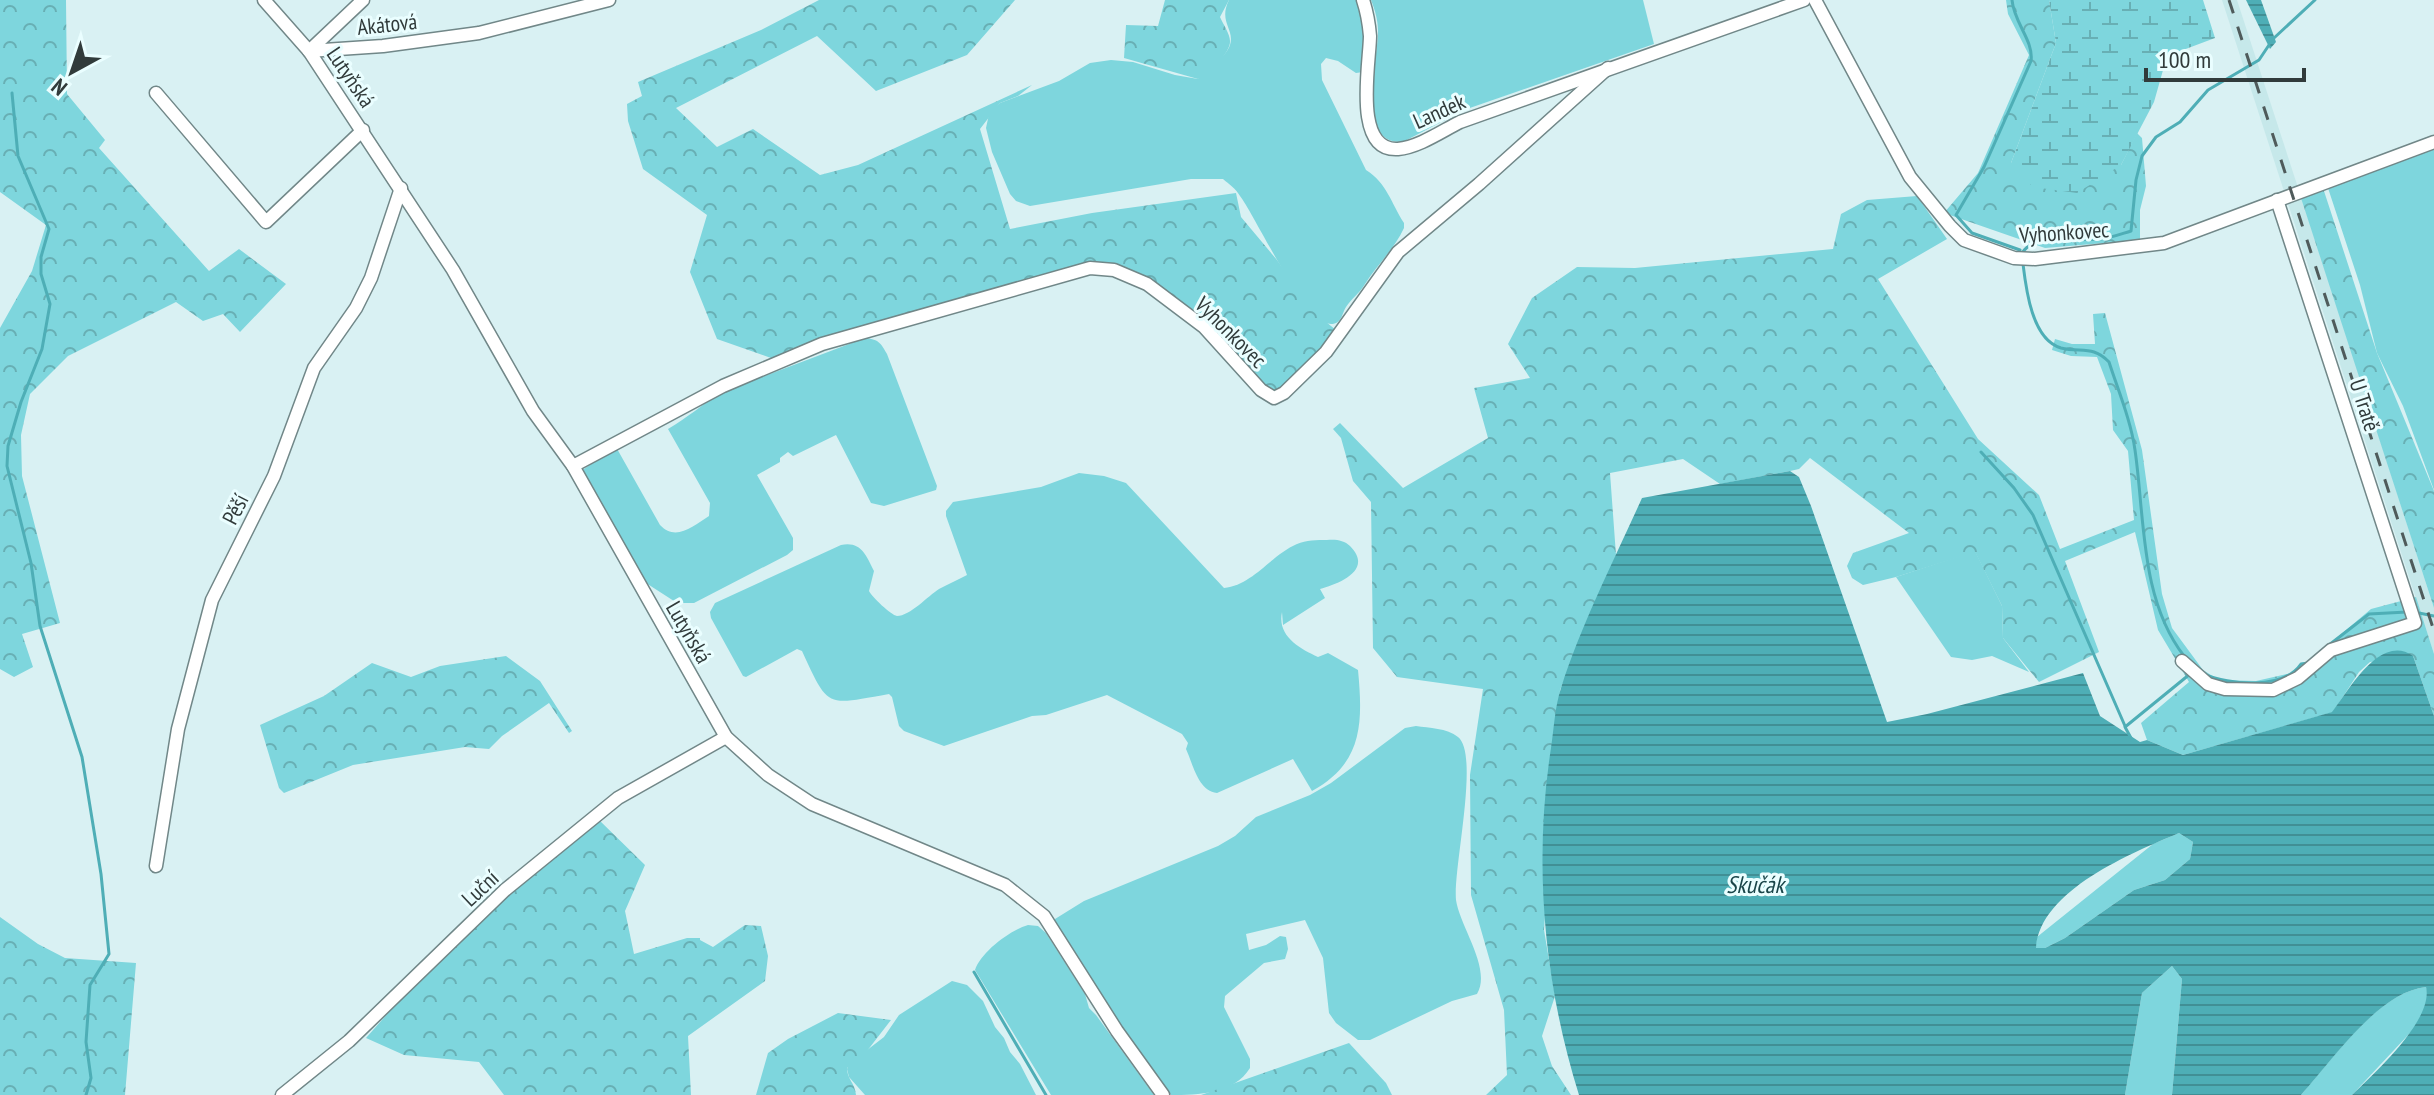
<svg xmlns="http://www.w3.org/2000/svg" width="2434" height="1095" font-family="'PT Sans Narrow',sans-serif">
  <defs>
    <pattern id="forest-crowns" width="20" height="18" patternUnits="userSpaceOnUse" patternTransform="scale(2)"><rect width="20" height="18" fill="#7ed6dd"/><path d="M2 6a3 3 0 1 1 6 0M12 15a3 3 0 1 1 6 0" fill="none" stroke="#68afb4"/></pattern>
    <pattern id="wetland-marsh" width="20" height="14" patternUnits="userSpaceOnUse" patternTransform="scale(2)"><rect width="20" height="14" fill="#7ed6dd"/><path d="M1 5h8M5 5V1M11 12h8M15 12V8" fill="none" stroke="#68afb4"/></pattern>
    <pattern id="water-rules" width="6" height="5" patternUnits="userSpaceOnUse" patternTransform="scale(2)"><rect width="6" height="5" fill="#4eaeb6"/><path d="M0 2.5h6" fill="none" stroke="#418f95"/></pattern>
  </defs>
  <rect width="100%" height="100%" fill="#d9f1f3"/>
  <polygon fill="#c6e8ea" points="2222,0 2237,0 2358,372 2434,608 2434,654"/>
  <g fill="#7ed6dd">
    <path d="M 1229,0 L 1359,0 L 1366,21 L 1363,72 L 1356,73 L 1338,61 L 1326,58 L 1321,64 L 1322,80 L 1366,170 C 1387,183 1391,203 1404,223 L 1404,228 C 1395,248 1377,265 1365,284 C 1359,294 1351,299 1346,307 C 1342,313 1342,324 1331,324 C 1305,324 1256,217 1240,196 C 1236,189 1229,184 1223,179 L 1191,179 L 1030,206 L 1016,201 L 1010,194 L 992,152 L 986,128 L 989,114 L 1000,103 L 1059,81 L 1090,63 L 1111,60 L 1133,62 L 1175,75 L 1198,79 C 1208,69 1226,57 1230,45 C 1235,29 1218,22 1229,0 Z"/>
    <path d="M 1371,0 L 1643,0 L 1654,44 L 1464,110 L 1403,142 C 1352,144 1379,59 1378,31 C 1378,20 1375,10 1371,0 Z"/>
    <polygon points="2434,147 2434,490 2403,406 2377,353 2360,285 2327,185"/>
    <path d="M 865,338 C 878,339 881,343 887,354 L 937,486 L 936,490 L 884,506 L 871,503 L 836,435 L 793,456 L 788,452 L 780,458 L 780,462 L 757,475 L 793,538 L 793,550 L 787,555 L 694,603 L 677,603 L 646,583 L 581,471 L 616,447 L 660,525 C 676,542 693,526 709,516 L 710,503 L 668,429 C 687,418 703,404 722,392 Z"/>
    <path d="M 1079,473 L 1104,476 L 1126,483 L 1224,588 C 1253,585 1271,555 1297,544 C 1306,540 1317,540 1327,540 C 1335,539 1344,540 1350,546 C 1374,570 1339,584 1320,589 L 1325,598 L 1283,625 L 1282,612 C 1277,636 1299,648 1318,657 L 1328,653 L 1358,670 C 1363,723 1363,763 1312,791 L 1293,759 L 1217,793 C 1198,791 1193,764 1186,749 L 1188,743 L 1182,734 L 1107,695 L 1046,715 L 1032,716 L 944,746 L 904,731 L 899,726 L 892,697 L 889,694 C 826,705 829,710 802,651 L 797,649 L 746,677 L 743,676 L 711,618 L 710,612 L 715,603 L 841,545 C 861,541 866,555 874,571 L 869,591 C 872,597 891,615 897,616 C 910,616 928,596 939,589 C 948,584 958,580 967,575 L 946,516 L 946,511 L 953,502 L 1041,487 Z"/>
    <polygon points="1975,551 2002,606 2003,638 2029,672 1992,656 1972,660 1951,657 1896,577"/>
    <path d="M 1416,726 C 1429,728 1447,728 1458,737 C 1480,754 1453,868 1456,900 C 1460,927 1492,969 1477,994 L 1452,1001 L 1370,1040 L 1358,1040 L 1336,1023 L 1329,1013 L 1323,958 L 1305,920 L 1246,934 L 1249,950 L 1266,945 L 1280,936 L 1286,937 L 1288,949 L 1285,959 L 1264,963 L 1225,996 L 1224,1007 L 1250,1059 L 1250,1068 C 1234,1094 1198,1095 1171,1095 L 1127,1037 L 1055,926 L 1055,919 L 1084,901 L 1218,846 L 1235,836 L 1256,817 L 1310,795 L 1331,783 L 1405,728 Z"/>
    <polygon points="2179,833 2193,842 2190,859 2165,880 2134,890 2065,938 2045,948 2035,948 2037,937 2153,844"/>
    <path d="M 1028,925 L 1038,926 L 1046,933 L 1085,994 L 1089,1008 L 1096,1015 L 1154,1095 L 1051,1095 L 975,970 C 981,952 1010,930 1028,925 Z"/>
    <polygon points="2172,966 2182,979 2172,1095 2125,1095 2142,993"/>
    <polygon points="952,981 967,985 983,1001 995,1027 1004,1038 1010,1052 1020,1064 1036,1095 865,1095 849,1077 847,1069 849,1064 884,1037 899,1015"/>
    <path d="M 2426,987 L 2429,995 L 2423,1019 L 2352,1095 L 2301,1095 C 2333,1059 2378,992 2426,987 Z"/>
  </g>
  <g fill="url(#forest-crowns)">
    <polygon points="0,0 66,0 67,94 105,140 99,148 209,271 239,249 286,284 240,332 223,314 203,321 176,302 68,356 30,394 21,435 22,476 60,623 22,634 33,667 14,677 0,669 0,328 32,271 46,225 0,192"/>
    <polygon points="819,0 1015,0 967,55 876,91 817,36 676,108 717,147 753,129 820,175 858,165 1032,85 1018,96 1000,103 980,129 1010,229 1092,213 1236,193 1241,217 1277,260 1313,311 1337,331 1312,360 1275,393 1269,393 1148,281 1108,263 771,358 717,339 690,272 707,215 643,169 628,121 627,104 642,96 638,82 761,30"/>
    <path d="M 1165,0 L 1229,0 L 1220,17 C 1223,24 1230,34 1230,41 C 1231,52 1208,76 1198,79 L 1124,58 L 1126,25 L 1158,26 Z"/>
    <polygon points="2006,0 2049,0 2056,43 2011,163 2121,165 2137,133 2142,138 2146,186 2140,210 2140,240 2045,248 1944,213 1978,173 2029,55 2008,14"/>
    <polygon points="2323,188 2377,353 2434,491 2434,608 2301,198"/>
    <polygon points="1917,196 1947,239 1878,279 1978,439 2039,495 2060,549 2134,520 2128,451 2113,430 2111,394 2097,357 2071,356 2052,350 2055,339 2072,344 2095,344 2093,314 2105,313 2142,450 2162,594 2172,628 2203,670 2219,680 2256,681 2296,672 2371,609 2416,597 2434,654 2434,716 2413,656 2370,662 2359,672 2333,712 2183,755 2147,740 2141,723 2189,682 2158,630 2135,532 2065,561 2099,652 2039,682 2003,638 2002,606 1975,552 1896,577 1863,585 1852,578 1847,566 1853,553 1909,533 1810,458 1799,469 1790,471 1720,484 1683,459 1610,473 1616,555 1560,690 1544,930 1555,996 1542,1036 1552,1066 1571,1095 1486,1095 1507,1075 1504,1010 1471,895 1470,775 1483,689 1397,677 1373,648 1371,502 1353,481 1341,438 1333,429 1340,423 1403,488 1488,438 1474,388 1530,378 1508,344 1532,298 1577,267 1635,268 1833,249 1841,214 1867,200"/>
    <polygon points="506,656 540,681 572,731 569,733 549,703 502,736 489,749 465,747 353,765 284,793 279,788 260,725 324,696 372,663 411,677 440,666"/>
    <polygon points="597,818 645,865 625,911 634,954 687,938 700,938 700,940 713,947 745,925 761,926 768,956 765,981 688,1036 691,1095 504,1095 479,1062 404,1055 366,1038 405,994 430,972 499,899"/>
    <polygon points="0,917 38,944 65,958 136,963 125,1095 0,1095"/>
    <path d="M 838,1013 L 891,1020 L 867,1051 L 847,1068 C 847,1079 855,1083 856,1095 L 756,1095 L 768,1053 L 788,1039 Z"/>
    <polygon points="1349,1043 1386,1083 1392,1095 1201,1095"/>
  </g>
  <polygon fill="url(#wetland-marsh)" points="2049,0 2203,0 2215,38 2167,56 2154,102 2121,165 2077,193 2033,187 2011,163 2056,43"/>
  <g fill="url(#water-rules)" fill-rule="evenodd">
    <polygon points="2246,0 2261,0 2276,42 2270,49"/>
    <path d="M 1790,471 L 1799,477 L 1811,506 L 1887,722 L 1927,714 L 2083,673 L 2100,716 L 2140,742 L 2147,740 L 2183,755 L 2332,712 C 2347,693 2380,632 2413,656 L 2434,716 L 2434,1095 L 2352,1095 C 2374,1073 2434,1020 2426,987 C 2378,992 2333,1060 2301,1095 L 2172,1095 L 2182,979 L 2172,966 L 2142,993 L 2125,1095 L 1579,1095 C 1544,983 1533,864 1551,748 C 1554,728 1555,706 1561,688 C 1581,625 1615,558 1642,498 ZM 2179,833 L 2193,842 L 2190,859 L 2165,880 L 2134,890 L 2065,938 L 2045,948 L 2036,948 C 2040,890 2132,853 2179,833 Z"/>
  </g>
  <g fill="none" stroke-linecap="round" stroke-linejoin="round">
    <g stroke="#4eaeb6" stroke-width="3">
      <path d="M 2012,0 C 2014,23 2034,41 2031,61 L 1984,167 L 1956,215 L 1972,233 L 2020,250"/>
      <polyline points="2274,38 2315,0"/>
      <polyline points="12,93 18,156 49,229 41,257 41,274 50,304 42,349 21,402 8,446 7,466 31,563 40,626 82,757 101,874 109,954 90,985 86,1042 91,1078 86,1095"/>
      <path d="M 2022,253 C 2038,230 2076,242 2100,239 C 2111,238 2121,234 2131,231 L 2136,180 L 2142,156 L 2156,137 L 2180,122 L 2208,90 L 2259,60 L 2269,45"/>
      <path d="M 2023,264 C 2026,289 2032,340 2061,348 C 2081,353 2093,345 2109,362 C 2118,390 2131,421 2135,450 C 2145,519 2140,599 2184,656"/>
      <polyline points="1981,452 2014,488 2033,515 2125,726"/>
      <polyline points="2414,612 2434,616"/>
      <polyline points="2329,645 2369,614 2407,612"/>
      <path d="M 2204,674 C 2229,685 2283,690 2301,664 L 2308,663"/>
      <polyline points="2131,738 2125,727 2190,674"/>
      <polyline points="974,972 1046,1095"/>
    </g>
    <defs>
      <g id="minor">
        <polyline points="264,0 309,51 453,270 533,411 573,466 726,737 768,775 812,804 1005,885 1044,916 1117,1031 1163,1095"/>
        <path d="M 1363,0 C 1367,12 1369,24 1370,36 C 1370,62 1352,152 1398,149 C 1419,147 1442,131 1460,122 L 1804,0"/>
        <polyline points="1815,0 1910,177 1950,226 1964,240 2014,258 2035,259 2164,243 2434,142"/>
        <polyline points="309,51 383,46 479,33 609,0"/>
        <polyline points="309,51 363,0"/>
        <polyline points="156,93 266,222 363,130"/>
        <polyline points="573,466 723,386 822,344 1090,268 1114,270 1147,284 1204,327 1261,390 1274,398 1284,393 1326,352 1398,252 1479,184 1608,68"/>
        <polyline points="2182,661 2208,684 2225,689 2273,690 2298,678 2331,650 2415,623 2277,200"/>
        <polyline points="156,866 178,729 212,600 274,476 314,368 356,308 371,278 401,188"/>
        <polyline points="282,1095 349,1041 505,890 618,798 726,737"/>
      </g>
    </defs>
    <use href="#minor" stroke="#718788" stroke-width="15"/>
    <use href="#minor" stroke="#fff" stroke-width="12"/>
    <polyline stroke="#4f5b5b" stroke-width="3" stroke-dasharray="14 14" stroke-linecap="butt" points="2229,0 2434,631"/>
  </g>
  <g text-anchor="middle" stroke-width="6" stroke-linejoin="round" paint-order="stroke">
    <g font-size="22" fill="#313b3b" stroke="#eafeff">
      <text transform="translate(387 24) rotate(-6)" y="8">Akátová</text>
      <text transform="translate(351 77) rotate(56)" y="8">Lutyňská</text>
      <text transform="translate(1439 111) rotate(-24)" y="8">Landek</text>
      <text transform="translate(2064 232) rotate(-4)" y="8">Vyhonkovec</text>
      <text transform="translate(1231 332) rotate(45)" y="8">Vyhonkovec</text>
      <text transform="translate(2365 405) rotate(72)" y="8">U Tratě</text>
      <text transform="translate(235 509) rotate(-63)" y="8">Pěší</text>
      <text transform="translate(689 632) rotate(60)" y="8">Lutyňská</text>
      <text transform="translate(480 888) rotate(-43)" y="8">Luční</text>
    </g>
    <g font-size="24" font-style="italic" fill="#1a464a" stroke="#eafeff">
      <text x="1755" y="893">Skučák</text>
    </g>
  </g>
  <g transform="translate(72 72) rotate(220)" stroke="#eafeff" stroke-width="6" paint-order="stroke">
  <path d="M0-6L14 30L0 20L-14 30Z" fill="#313b3b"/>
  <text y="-12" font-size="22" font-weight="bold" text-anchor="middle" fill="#313b3b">N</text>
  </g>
  <path d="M2146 68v12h158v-12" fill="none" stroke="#313b3b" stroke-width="4"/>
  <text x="2158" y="68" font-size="24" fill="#313b3b" stroke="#eafeff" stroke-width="6" paint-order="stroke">100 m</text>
</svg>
